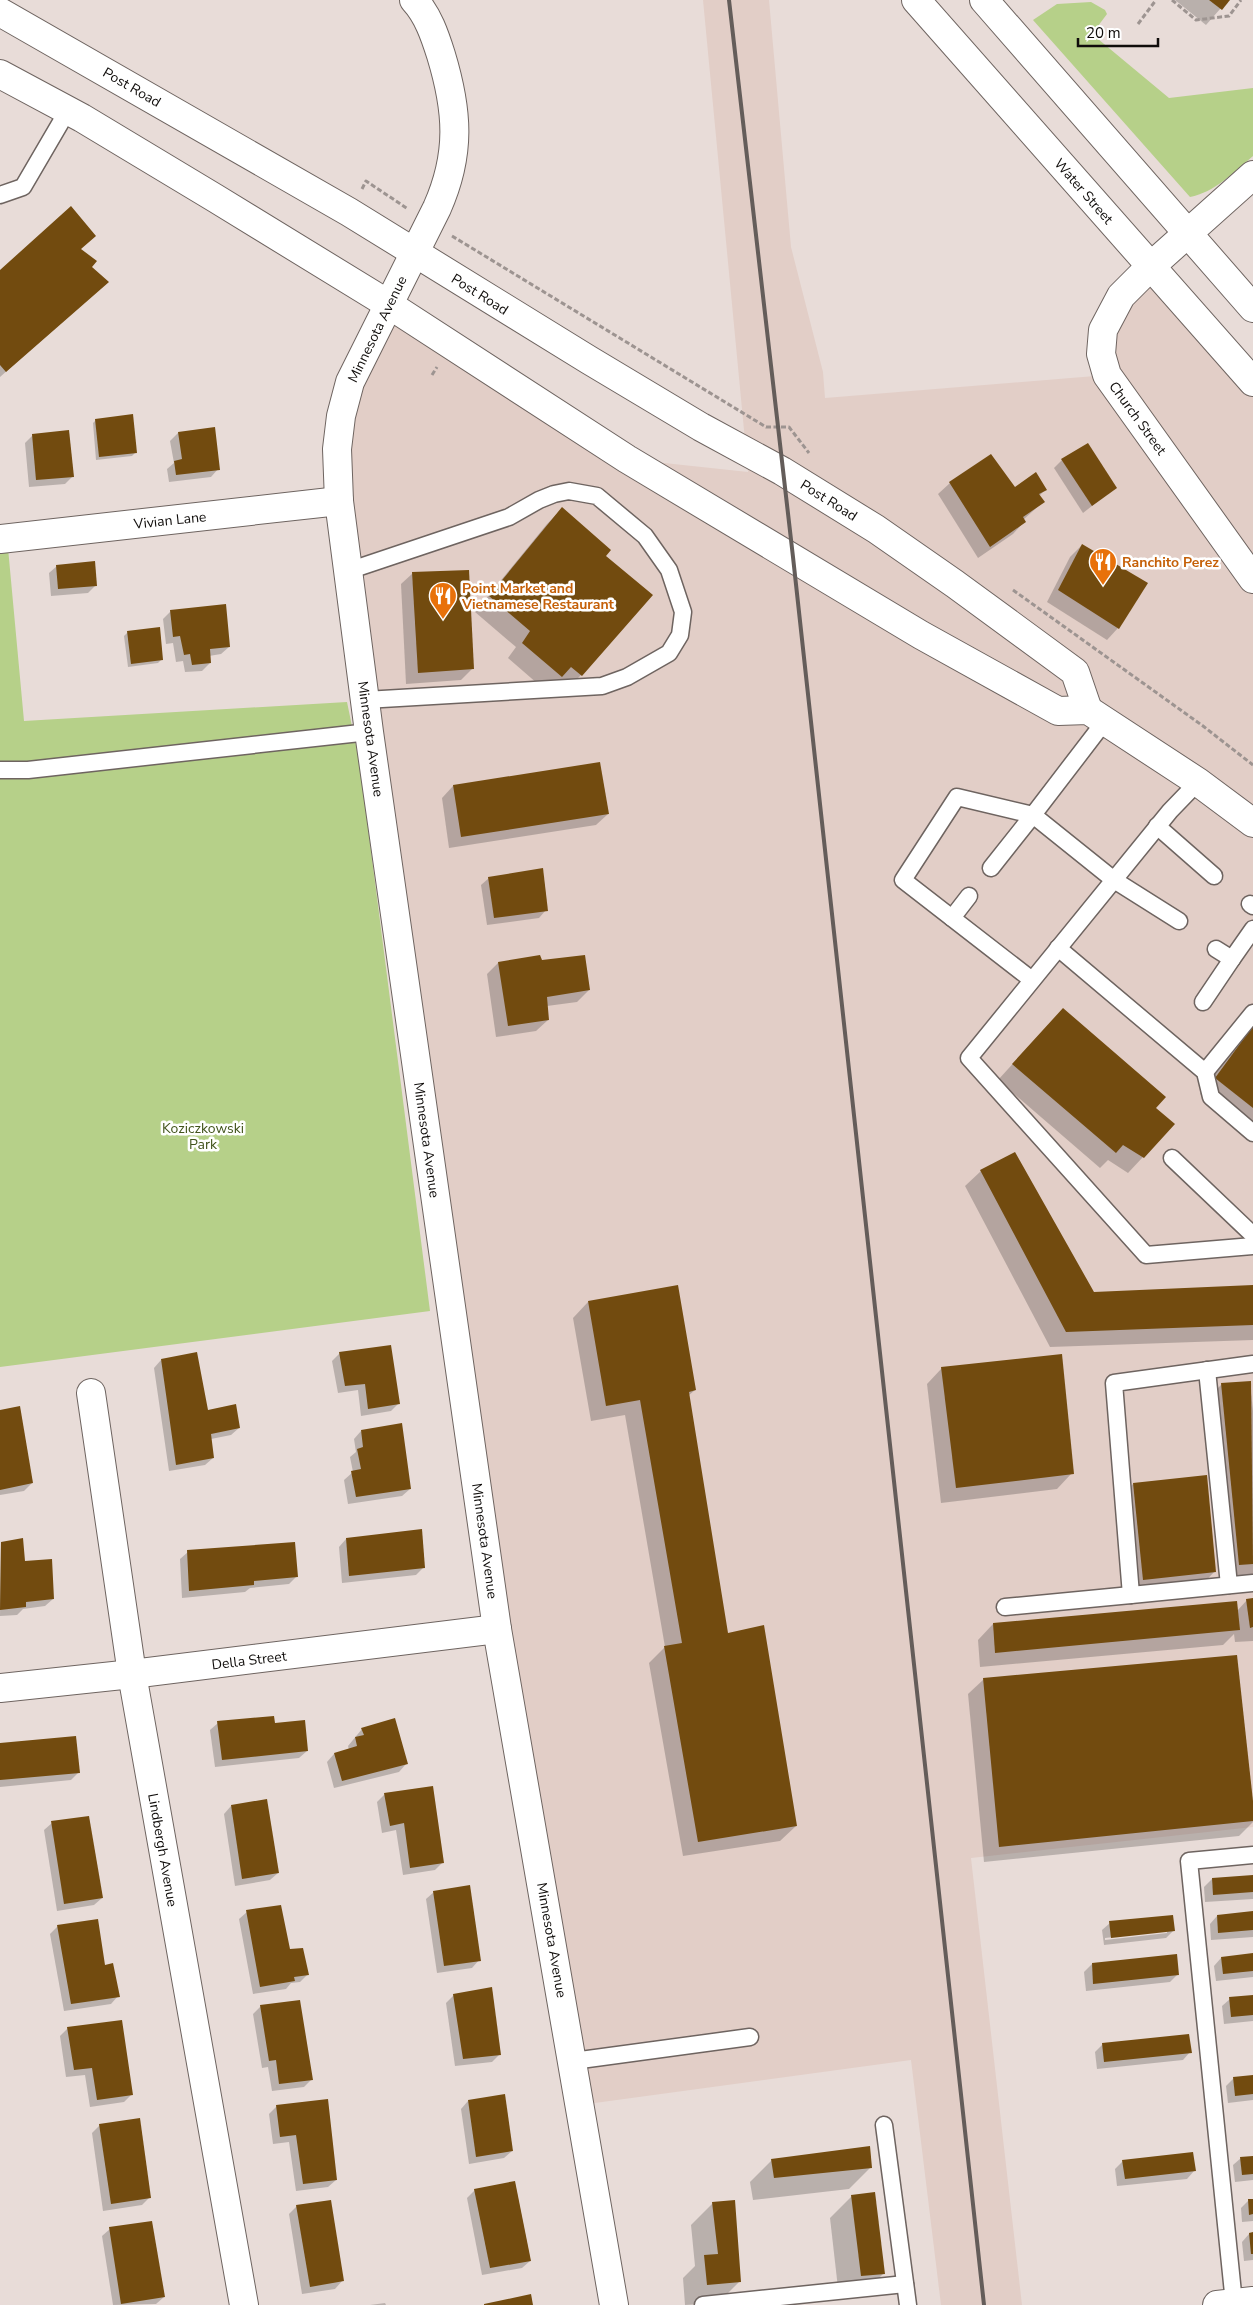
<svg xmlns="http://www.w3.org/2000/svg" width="1253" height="2305" font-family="'Nunito Sans',sans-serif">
  <rect width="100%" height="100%" fill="#e8dcd8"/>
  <polygon fill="#e2cec7" points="703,0 769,0 791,247 823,372 825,398 1107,375 1101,354 1150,267 1253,382 1253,1827 971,1858 1022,2305 941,2305 911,2060 580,2105 337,449 388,304 627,459 748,472"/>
  <g fill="#b6d089">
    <path d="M 1091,2 L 1105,10 L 1107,14 L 1092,34 L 1169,98 L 1253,88 L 1253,156 C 1233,173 1215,192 1190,197 L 1033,20 L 1057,4 Z"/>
    <polygon points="8,548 24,721 347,702 360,765 430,1311 0,1367 0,549"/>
  </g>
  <g fill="#0003" fill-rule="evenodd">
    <polygon points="1175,0 1228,0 1206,25"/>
    <polygon points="80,250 90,267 107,282 0,377 0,272"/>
    <polygon points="96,420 136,452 132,456 96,460 93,423"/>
    <polygon points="214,429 218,469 211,477 169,482 167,469 174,463 170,441 178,433"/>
    <polygon points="33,435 73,476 65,484 29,487 25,443"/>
    <polygon points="1062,460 1115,488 1083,513 1054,468"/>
    <polygon points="950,483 1014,489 1045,490 1039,496 1043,502 1023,520 1024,522 1013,534 978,558 938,494"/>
    <polygon points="562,509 604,556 581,675 566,690 546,691 508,658 516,647 475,612 547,524"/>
    <polygon points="1082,545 1118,628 1107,640 1047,602 1070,557"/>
    <polygon points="57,566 96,585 88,593 51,596 49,573"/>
    <polygon points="413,573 473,668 461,680 406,684 401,584"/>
    <polygon points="171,611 229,647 221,654 209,656 210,663 202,671 185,672 183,661 176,662 173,643 166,644 163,619"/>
    <polygon points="128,632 161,660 158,663 128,667 124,636"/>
    <polygon points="453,786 608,814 596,825 449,848 442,798"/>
    <polygon points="489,878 546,910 539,918 487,925 481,885"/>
    <polygon points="541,961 589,990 577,1002 547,1006 548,1020 536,1031 496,1037 487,974 498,963"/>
    <polygon points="1253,1022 1253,1135 1200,1094"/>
    <polygon points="1048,1025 1154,1108 1143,1157 1128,1173 1108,1160 1100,1168 998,1080"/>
    <polygon points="981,1171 1093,1293 1253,1286 1253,1340 1050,1347 965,1186"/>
    <polygon points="588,1302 695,1390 688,1396 727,1635 796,1826 780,1841 683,1856 649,1663 665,1647 625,1415 591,1421 573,1318"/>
    <polygon points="340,1353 399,1403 391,1411 361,1416 358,1390 338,1393 332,1361"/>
    <polygon points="161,1360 207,1411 239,1428 231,1435 211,1439 213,1458 205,1465 169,1471 154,1368"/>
    <polygon points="942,1368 1072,1473 1057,1489 941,1503 927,1384"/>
    <polygon points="1250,1382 1253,1411 1253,1576 1224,1580 1207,1399 1222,1384"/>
    <polygon points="0,1412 32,1483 24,1491 0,1495"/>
    <polygon points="361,1431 410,1489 402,1496 348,1504 344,1480 353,1472 350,1457 356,1452 354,1439"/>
    <polygon points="1133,1484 1215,1571 1200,1587 1128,1594 1118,1500"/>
    <polygon points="346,1539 424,1567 416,1575 342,1583 339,1547"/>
    <polygon points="1,1543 24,1563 53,1599 45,1606 23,1609 17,1615 0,1616"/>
    <polygon points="188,1552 296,1577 289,1584 250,1588 245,1592 182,1598 180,1559"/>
    <polygon points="1247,1600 1253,1600 1253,1641 1235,1642 1234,1634 1223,1645 980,1667 978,1640 993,1624 1237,1611"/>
    <polygon points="984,1679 1253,1813 1253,1822 1239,1836 984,1862 968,1694"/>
    <polygon points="218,1723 274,1724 307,1751 299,1758 215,1767 210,1730"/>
    <polygon points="362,1729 406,1764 399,1772 334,1788 327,1762 334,1754 349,1750 348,1746"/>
    <polygon points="0,1744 79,1772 71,1780 0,1787"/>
    <polygon points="385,1794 443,1862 435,1870 403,1875 396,1830 382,1833 377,1802"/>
    <polygon points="231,1806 278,1873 270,1880 235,1886 224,1814"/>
    <polygon points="52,1823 102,1898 94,1905 57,1911 44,1830"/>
    <polygon points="1253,1876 1253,1899 1205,1902 1204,1887 1212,1879"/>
    <polygon points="434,1892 479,1960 472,1968 437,1973 426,1899"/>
    <polygon points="247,1912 289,1951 307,1975 300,1982 291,1983 286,1989 253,1994 239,1919"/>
    <polygon points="1253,1912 1253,1937 1211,1940 1210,1924 1217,1916"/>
    <path d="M 1110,1923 L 1173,1931 L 1166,1938 L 1104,1945 L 1102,1930 ZM 1167,1931 L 1167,1933 L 1105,1940 L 1105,1938 Z"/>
    <polygon points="58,1926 104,1966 118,1996 111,2004 64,2011 50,1934"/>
    <polygon points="1253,1955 1253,1977 1216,1981 1214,1966 1221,1958"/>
    <polygon points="1092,1964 1178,1974 1170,1982 1086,1991 1084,1972"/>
    <polygon points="454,1995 500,2054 492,2062 455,2066 446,2003"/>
    <polygon points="1253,1996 1253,2021 1224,2024 1222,2006 1230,1999"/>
    <polygon points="261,2006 312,2079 304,2087 272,2091 268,2067 262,2068 253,2014"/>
    <polygon points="68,2028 131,2095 124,2102 90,2107 85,2075 66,2077 60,2036"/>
    <polygon points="1103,2044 1190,2052 1183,2060 1097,2069 1095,2052"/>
    <polygon points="1253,2077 1253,2100 1228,2103 1226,2086 1233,2079"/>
    <polygon points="468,2101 512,2151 504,2158 469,2164 461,2109"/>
    <polygon points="277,2106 336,2180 328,2187 296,2191 289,2142 273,2144 269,2114"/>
    <polygon points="100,2125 150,2197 142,2205 103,2211 92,2133"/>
    <polygon points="1253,2157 1253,2180 1235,2182 1233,2165 1241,2158"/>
    <polygon points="772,2160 871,2167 849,2189 753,2200 750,2182"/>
    <polygon points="1123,2161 1194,2171 1187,2179 1117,2186 1115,2169"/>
    <polygon points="475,2190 530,2261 522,2268 482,2275 467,2198"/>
    <polygon points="852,2196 884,2273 862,2295 839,2297 830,2218"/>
    <polygon points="1249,2200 1253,2200 1253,2221 1242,2222 1241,2208"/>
    <polygon points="713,2203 740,2281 718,2303 685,2305 683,2278 695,2266 691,2225"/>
    <polygon points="297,2206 342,2281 335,2289 302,2294 289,2214"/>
    <polygon points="110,2229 164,2297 156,2304 113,2305 102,2236"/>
    <polygon points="1249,2234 1253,2234 1253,2260 1244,2261 1242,2242"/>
    <polygon points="385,2303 386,2305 370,2305"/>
  </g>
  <g fill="#724b0f">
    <polygon points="1209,0 1230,0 1222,10"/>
    <polygon points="71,206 96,236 81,249 97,261 92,267 109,282 6,372 0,365 0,270"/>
    <polygon points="133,414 137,453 99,457 95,419"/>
    <polygon points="215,427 220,470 176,475 174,461 182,459 178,432"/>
    <polygon points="69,430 74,477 36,480 32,434"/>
    <polygon points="1088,443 1117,488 1092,506 1061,459"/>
    <polygon points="991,454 1015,487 1036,472 1047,490 1039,494 1045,502 1023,517 1026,522 990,547 949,482"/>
    <polygon points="562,507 611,550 606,556 653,595 582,676 571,667 562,677 522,643 530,631 489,596"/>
    <polygon points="1082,544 1148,583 1119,629 1058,590"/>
    <polygon points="95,561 97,586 58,589 56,565"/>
    <polygon points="469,570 474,669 418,673 412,572"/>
    <polygon points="226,604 230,647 210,649 211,663 192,665 190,654 184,655 180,636 173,637 170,610"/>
    <polygon points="160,627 163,660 131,664 127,631"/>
    <polygon points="600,762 609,814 461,837 453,785"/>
    <polygon points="543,868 548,911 494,918 488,877"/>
    <polygon points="540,955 542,960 585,955 590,990 547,997 549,1020 508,1026 498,962"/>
    <polygon points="1063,1008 1166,1097 1156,1108 1175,1124 1144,1158 1123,1145 1116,1153 1012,1064"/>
    <polygon points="1253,1026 1253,1108 1215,1078"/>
    <polygon points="1015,1152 1094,1292 1253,1285 1253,1325 1066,1332 980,1170"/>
    <polygon points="678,1285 696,1390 689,1392 728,1633 764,1625 797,1826 698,1842 664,1646 682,1643 640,1400 606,1406 588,1301"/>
    <polygon points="391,1345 400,1404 368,1409 365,1384 345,1386 339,1352"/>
    <polygon points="197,1352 208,1410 236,1404 240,1428 211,1434 214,1458 176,1465 161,1359"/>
    <polygon points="1062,1354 1074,1474 956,1488 941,1367"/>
    <polygon points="1251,1381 1253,1564 1239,1565 1221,1383"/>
    <polygon points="20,1406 33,1483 0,1490 0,1410"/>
    <polygon points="402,1423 411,1489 356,1497 351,1471 361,1469 357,1449 363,1447 361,1430"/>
    <polygon points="1207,1475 1216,1572 1143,1580 1133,1483"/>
    <polygon points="422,1529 425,1568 349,1576 346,1538"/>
    <polygon points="23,1538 25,1561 52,1559 54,1599 26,1602 26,1607 0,1610 1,1542"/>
    <polygon points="295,1542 298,1577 254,1581 254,1585 189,1591 187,1550"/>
    <polygon points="1253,1598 1253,1627 1250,1628 1246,1599"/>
    <polygon points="1237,1601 1240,1630 995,1653 993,1623"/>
    <polygon points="1237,1655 1253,1801 1253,1821 999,1847 983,1678"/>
    <polygon points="274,1716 275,1723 305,1720 308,1751 222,1760 217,1721"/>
    <polygon points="395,1718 408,1764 342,1781 334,1753 357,1746 355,1737 364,1735 361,1728"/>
    <polygon points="76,1736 80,1773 0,1780 0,1743"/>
    <polygon points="433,1786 444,1863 410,1868 404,1823 390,1826 384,1793"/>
    <polygon points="267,1799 279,1873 242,1879 231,1805"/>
    <polygon points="89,1816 103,1898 64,1904 51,1821"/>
    <polygon points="1253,1875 1253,1892 1213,1895 1212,1878"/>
    <polygon points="470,1885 481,1961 444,1966 433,1891"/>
    <polygon points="281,1905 290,1949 303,1948 309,1975 294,1977 295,1981 260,1987 246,1910"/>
    <polygon points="1253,1911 1253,1930 1218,1933 1217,1915"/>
    <polygon points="1173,1915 1175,1931 1111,1938 1109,1921"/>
    <polygon points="98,1919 105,1965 113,1963 120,1997 71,2004 57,1925"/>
    <polygon points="1253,1953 1253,1971 1223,1974 1221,1957"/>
    <polygon points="1177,1954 1179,1975 1093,1984 1092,1963"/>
    <polygon points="492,1987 501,2055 463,2059 453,1994"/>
    <polygon points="1253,1995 1253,2015 1231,2017 1229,1997"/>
    <polygon points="300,2000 313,2080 279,2084 276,2060 269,2061 260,2005"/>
    <polygon points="122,2020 133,2095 97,2100 92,2068 74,2070 67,2027"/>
    <polygon points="1189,2034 1192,2053 1104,2062 1102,2043"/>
    <polygon points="1253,2075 1253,2094 1235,2096 1233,2077"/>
    <polygon points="505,2094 513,2151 476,2157 468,2100"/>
    <polygon points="328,2099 337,2180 303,2184 296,2135 280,2137 276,2105"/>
    <polygon points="140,2118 151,2198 111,2204 99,2124"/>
    <polygon points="870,2146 872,2168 774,2178 771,2159"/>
    <polygon points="1193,2152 1196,2171 1125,2179 1122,2160"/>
    <polygon points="1253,2156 1253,2174 1242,2175 1240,2157"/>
    <polygon points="515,2181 531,2261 490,2268 474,2189"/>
    <polygon points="875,2192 885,2274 861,2276 851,2195"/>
    <polygon points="1248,2199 1253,2199 1253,2214 1249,2215"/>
    <polygon points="331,2200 344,2281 310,2287 296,2205"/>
    <polygon points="735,2200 741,2282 707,2285 704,2255 718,2254 712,2202"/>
    <polygon points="152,2221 165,2297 121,2304 109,2227"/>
    <polygon points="1253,2232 1253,2254 1251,2254 1249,2233"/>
    <polygon points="531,2294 533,2305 484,2305 484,2304"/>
  </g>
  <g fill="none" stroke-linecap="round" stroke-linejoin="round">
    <defs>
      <g id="lane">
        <polyline points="0,195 23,187 68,110"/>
        <polyline points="348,571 509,517 539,500 554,494 569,491 597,496 645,536 669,570 683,612 680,635 669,653 627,677 602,686 365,700"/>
        <polyline points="1105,721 1033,815 1114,880 1179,921"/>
        <polyline points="0,770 28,770 369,732"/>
        <polyline points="1198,782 1170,811 969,1058 1146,1255 1253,1246"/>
        <polyline points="1157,826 1214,876"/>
        <polyline points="991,868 1033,815 957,797 903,880 1032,980"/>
        <polyline points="1250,904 1253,906"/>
        <polyline points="952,918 969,896"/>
        <polyline points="1058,948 1205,1072 1211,1097 1253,1133"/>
        <polyline points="1216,949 1232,959 1253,929"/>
        <polyline points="1203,1002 1232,959"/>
        <polyline points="1205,1072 1253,1013"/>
        <polyline points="1172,1158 1253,1235"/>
        <polyline points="1253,1364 1114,1383 1131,1595 1253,1583"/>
        <polyline points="1207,1370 1229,1585"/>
        <polyline points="1005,1607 1131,1595"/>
        <polyline points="573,2061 750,2037"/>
        <polyline points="884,2125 908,2305"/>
        <polyline points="1234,2303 1189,1861 1253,1855"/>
        <polyline points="703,2305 905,2284"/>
      </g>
      <g id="street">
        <path d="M 414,0 C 428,15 435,36 441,55 C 458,111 461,154 437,208 L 350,382 L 341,416 L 337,449 L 339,501 L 369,732 L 497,1629 L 614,2305"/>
        <polyline points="1253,175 1150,267 1121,296 1103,330 1101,354 1107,375 1253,579"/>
        <polyline points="0,539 339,501"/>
        <polyline points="91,1393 132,1674 244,2305"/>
        <polyline points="0,1688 132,1674 497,1629"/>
        <polyline points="1217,2305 1253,2301"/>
      </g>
      <g id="secondary">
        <polyline points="916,0 1253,382"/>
        <polyline points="984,0 1253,308"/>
        <polyline points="0,12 349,212 589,360 701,427 782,471 876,529 955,584 1075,672 1088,710"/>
        <polyline points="0,74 82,118 215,198 388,304 627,459 921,635 1058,711 1088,710 1198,782 1253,823"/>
      </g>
    </defs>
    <use href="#lane" stroke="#6e6460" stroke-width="19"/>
    <use href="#street" stroke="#6e6460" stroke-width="30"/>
    <use href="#secondary" stroke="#6e6460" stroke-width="30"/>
    <g stroke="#9d9491" stroke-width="3" stroke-dasharray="5 2.5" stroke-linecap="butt">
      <polyline points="1172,0 1196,20 1229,16 1241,0"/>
      <polyline points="1138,24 1156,0"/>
      <polyline points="362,189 366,181 408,209"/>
      <polyline points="452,236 766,427 789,427 809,453"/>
      <polyline points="432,375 437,367"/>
      <polyline points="1013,590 1203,726 1253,765"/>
    </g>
    <use href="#lane" stroke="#fff" stroke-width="16"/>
    <use href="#street" stroke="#fff" stroke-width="28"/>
    <use href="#secondary" stroke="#fff" stroke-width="28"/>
    <polyline stroke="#645d5a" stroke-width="4" points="729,0 793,557 984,2305"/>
  </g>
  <defs>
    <symbol id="restaurant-pin" viewBox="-11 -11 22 30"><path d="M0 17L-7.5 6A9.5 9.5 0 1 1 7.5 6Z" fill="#e8710a" stroke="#fff"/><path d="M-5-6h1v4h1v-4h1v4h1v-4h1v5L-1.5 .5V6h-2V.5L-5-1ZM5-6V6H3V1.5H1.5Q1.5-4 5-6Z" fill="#fff"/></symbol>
  </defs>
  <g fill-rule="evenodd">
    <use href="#restaurant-pin" x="1087" y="546" width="32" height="43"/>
    <use href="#restaurant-pin" x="427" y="580" width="32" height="43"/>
  </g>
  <g text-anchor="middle" stroke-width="5" stroke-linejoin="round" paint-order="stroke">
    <g font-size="14" fill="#100d0b" stroke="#fff">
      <text transform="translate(132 87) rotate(30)" y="5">Post Road</text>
      <text transform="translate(1084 191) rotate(49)" y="5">Water Street</text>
      <text transform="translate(480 294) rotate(32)" y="5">Post Road</text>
      <text transform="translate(377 329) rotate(-64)" y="5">Minnesota Avenue</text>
      <text transform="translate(1138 418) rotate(54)" y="5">Church Street</text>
      <text transform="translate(829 500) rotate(32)" y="5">Post Road</text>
      <text transform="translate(170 520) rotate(-6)" y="5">Vivian Lane</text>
      <text transform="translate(371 739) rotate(82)" y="5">Minnesota Avenue</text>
      <text transform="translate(427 1140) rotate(82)" y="5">Minnesota Avenue</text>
      <text transform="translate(485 1541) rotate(82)" y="5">Minnesota Avenue</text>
      <text transform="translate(249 1660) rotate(-7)" y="5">Della Street</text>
      <text transform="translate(163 1850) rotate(80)" y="5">Lindbergh Avenue</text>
      <text transform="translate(552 1940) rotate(80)" y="5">Minnesota Avenue</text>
    </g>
    <g font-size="14" font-weight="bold" fill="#c56008" stroke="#fff" text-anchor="start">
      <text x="1122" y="567">Ranchito Perez</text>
      <text x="462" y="593">Point Market and<tspan x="462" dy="16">Vietnamese Restaurant</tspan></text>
    </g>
    <g font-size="14" fill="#42541c" stroke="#fff">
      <text x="203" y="1133">Koziczkowski<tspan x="203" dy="16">Park</tspan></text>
    </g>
  </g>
  <path d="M1078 38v8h80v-8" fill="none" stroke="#100d0b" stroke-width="2.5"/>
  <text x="1086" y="38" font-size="15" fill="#100d0b" stroke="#ffffff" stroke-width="4" paint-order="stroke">20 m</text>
</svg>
